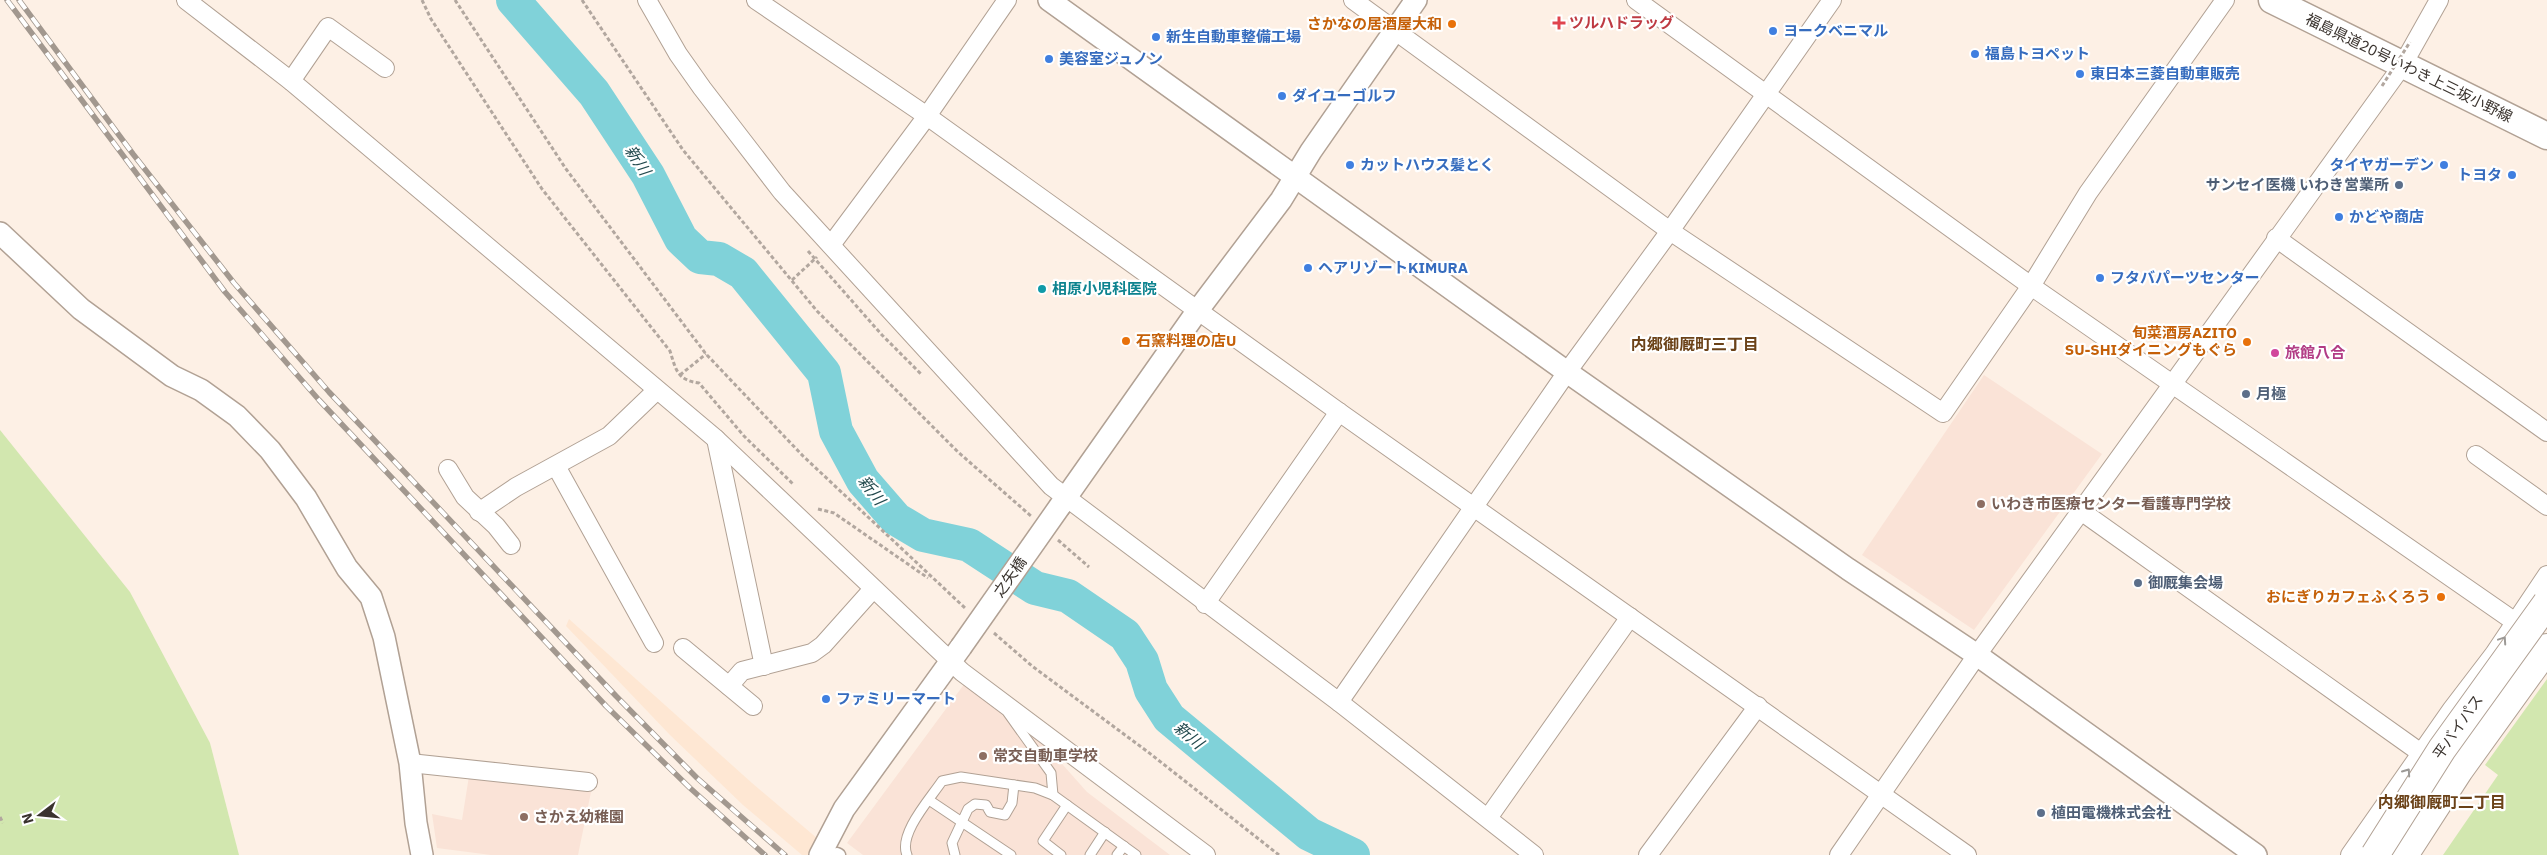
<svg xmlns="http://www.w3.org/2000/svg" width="2547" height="855" font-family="'IBM Plex Sans','Noto Sans JP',sans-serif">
  <rect width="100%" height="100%" fill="#fdf0e5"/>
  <polygon fill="#fee7d3" points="569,619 752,783 818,839 809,855 802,855 743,805 670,735 566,626"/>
  <g fill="#fae3d7">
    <polygon points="1984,375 2102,454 1974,630 1862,555"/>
    <polygon points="965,683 1023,720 1087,792 1170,855 863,855 847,843"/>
    <polygon points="469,776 591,792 578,855 491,855 437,848 432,814 462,820"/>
  </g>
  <g fill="#d2e7af">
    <polygon points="0,430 130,592 210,743 239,855 0,855"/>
    <polygon points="2547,679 2547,855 2443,855 2498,775 2485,765"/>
  </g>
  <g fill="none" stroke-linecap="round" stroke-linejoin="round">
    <polyline stroke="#80d2d9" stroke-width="34" points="513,0 594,93 648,175 681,239 700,257 719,259 743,273 824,373 836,431 863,481 896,519 923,535 969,545 1035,588 1068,596 1125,635 1142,661 1151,690 1169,718 1309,834 1353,855"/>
    <defs>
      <g id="service">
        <polyline points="1008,713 1051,773 1053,795"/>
        <polyline points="929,800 1011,855"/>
        <path d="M 907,855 C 898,834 930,799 942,781 L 961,777 L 1035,788 L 1053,795 L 1136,855"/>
        <polyline points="955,855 952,843 968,809 975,804 986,805 990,812 1005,815 1012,803 1014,785"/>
        <polyline points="1061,855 1043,841 1067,805"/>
        <polyline points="1090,855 1105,832"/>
        <polyline points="1117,855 1124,846"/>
      </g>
      <polyline id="pedestrian" points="837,854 839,855"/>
      <g id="minor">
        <polyline points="186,0 291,81 716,439 962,672 1206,855"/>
        <polyline points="647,0 678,54 702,88 782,192 1051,486 1339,702 1534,855"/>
        <polyline points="756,0 927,116 1339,412 1967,855"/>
        <polyline points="1353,0 1670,231 1943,413 2031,286 2088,193 2225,0"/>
        <polyline points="1636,0 2031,286 2534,635"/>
        <polyline points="291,81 328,27 385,68"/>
        <polyline points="2276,238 2547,432"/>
        <polyline points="831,245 927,116 1007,0"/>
        <polyline points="716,439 764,666"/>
        <polyline points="2476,455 2547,506"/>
        <polyline points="556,466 654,643"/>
        <polyline points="448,469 465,497 496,526 511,545"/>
        <polyline points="2081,511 2421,753"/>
        <polyline points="479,512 516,487 609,436 657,390"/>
        <polyline points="1205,604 1339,412"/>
        <polyline points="683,648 753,706"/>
        <polyline points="729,686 742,671 812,653 823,645 873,589"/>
        <polyline points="1339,702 1567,372 1670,231 1832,0"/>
        <polyline points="410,763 588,782"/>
        <polyline points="1488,818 1630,617"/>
        <polyline points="1648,855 1758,706"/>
        <polyline points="1839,855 1977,655 2402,66 2439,0"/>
        <polyline points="2350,855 2452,709 2494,654 2547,575"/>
      </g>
      <g id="tertiary">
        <polyline points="1049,0 1567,372 1848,569 1977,655 2256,855"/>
        <polyline points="0,233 81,309 172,376 201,390 237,416 270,450 306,498 347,568 371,597 384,637 410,763 416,823 422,855"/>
        <polyline points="1060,506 1198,310 1281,200 1311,151 1416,0"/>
        <polyline points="820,855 844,809 961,647"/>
      </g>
      <polyline id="primary" points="2272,0 2547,136"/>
      <polyline id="trunk" points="2404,855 2459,770 2547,648"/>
    </defs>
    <use href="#service" stroke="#b1a194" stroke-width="11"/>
    <use href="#pedestrian" stroke="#b1a194" stroke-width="15"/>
    <use href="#minor" stroke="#b1a194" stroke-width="20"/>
    <use href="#tertiary" stroke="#b1a194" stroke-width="24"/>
    <use href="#primary" stroke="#b1a194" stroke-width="29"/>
    <use href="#trunk" stroke="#b1a194" stroke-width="30"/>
    <g stroke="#b2a79f" stroke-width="3" stroke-dasharray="4 2.5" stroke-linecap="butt">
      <path d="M 422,0 L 431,19 L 542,189 L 670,351 C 676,370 677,380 699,383 L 744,436 L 794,485"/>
      <polyline points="455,0 566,169 706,354 803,456 965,608"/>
      <polyline points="582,0 683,150 817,311 958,452 1031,516"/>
      <polyline points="808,251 882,335 922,375"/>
      <polyline points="792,280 817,257"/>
      <polyline points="680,375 706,354"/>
      <polyline points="818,509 834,513 928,578"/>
      <polyline points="1058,540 1089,567"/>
      <polyline points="994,633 1032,666 1148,752 1279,855"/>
      <polyline points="0,817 3,823"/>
    </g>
    <use href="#service" stroke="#fff" stroke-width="9"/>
    <use href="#pedestrian" stroke="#fff" stroke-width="12"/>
    <use href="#minor" stroke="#fff" stroke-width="18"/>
    <use href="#tertiary" stroke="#fff" stroke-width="21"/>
    <use href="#primary" stroke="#fff" stroke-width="26"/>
    <use href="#trunk" stroke="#fff" stroke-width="28"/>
    <defs>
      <g id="rail">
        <polyline points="7,0 225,292 319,400 606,706 690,788 765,855"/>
        <polyline points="19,0 133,154 234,283 329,392 616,696 697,778 785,855"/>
      </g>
    </defs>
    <use href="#rail" stroke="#a2988f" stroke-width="5.5"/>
    <use href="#rail" stroke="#fff" stroke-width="4" stroke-dasharray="11" stroke-linecap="butt"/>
    <defs>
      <polyline id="tertiary-bridge" points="961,647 1060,506"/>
      <polyline id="trunk-bridge" points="2375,855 2442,749 2547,603"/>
    </defs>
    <use href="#tertiary-bridge" stroke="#b1a194" stroke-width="24" stroke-linecap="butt"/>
    <use href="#trunk-bridge" stroke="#b1a194" stroke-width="30" stroke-linecap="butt"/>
    <polyline stroke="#b2a79f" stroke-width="3" stroke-dasharray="4 2.5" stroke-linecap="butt" points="2382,86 2410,42"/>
    <use href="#tertiary-bridge" stroke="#fff" stroke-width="21"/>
    <use href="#trunk-bridge" stroke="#fff" stroke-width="28"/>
  </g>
  <defs><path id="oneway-chevron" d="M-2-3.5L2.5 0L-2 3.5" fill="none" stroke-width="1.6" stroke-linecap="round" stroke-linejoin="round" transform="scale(1.25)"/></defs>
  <g stroke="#9c9996">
    <use href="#oneway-chevron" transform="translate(2503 640) rotate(-56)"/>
    <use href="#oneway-chevron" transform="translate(2407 772) rotate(-55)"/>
  </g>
  <path fill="#e0444e" stroke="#fff" stroke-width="2" d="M1556.5 15.5h5v5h5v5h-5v5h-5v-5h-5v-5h5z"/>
  <g fill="#e8710a" stroke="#fff" stroke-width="2">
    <circle cx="1452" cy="24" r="5"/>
    <circle cx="1126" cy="341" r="5"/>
    <circle cx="2247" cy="342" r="5"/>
    <circle cx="2441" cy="597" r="5"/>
  </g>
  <g fill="#3f7fe0" stroke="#fff" stroke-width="2">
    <circle cx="1773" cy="31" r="5"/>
    <circle cx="1156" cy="37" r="5"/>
    <circle cx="1975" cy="54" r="5"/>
    <circle cx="1049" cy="59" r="5"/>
    <circle cx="2080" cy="74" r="5"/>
    <circle cx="1282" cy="96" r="5"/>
    <circle cx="1350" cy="165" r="5"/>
    <circle cx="2444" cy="165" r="5"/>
    <circle cx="2512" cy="175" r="5"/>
    <circle cx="2339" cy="217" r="5"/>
    <circle cx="1308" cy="268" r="5"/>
    <circle cx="2100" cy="278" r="5"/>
    <circle cx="826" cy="699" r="5"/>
  </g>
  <g fill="#5c6f8a" stroke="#fff" stroke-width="2">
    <circle cx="2399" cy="185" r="5"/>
    <circle cx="2246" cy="394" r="5"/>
    <circle cx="2138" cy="583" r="5"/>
    <circle cx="2041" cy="813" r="5"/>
  </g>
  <circle fill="#0f9aa8" stroke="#fff" stroke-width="2" cx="1042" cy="289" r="5"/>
  <circle fill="#d1479c" stroke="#fff" stroke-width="2" cx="2275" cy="353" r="5"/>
  <g fill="#8d6e63" stroke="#fff" stroke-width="2">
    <circle cx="1981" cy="504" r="5"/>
    <circle cx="983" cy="756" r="5"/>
    <circle cx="524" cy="817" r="5"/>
  </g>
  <g text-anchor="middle" stroke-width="4.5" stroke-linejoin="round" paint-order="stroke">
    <g font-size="15" font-weight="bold" fill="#be3a42" stroke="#fff" text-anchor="start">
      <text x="1569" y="28">ツルハドラッグ</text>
    </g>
    <g font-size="15" font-weight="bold" fill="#c56008" stroke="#fff" text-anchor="end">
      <text x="1442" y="29">さかなの居酒屋大和</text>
      <text x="2237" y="338">旬菜酒房AZITO<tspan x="2237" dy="17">SU-SHIダイニングもぐら</tspan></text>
      <text x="1136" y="346" text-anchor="start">石窯料理の店U</text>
      <text x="2431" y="602">おにぎりカフェふくろう</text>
    </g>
    <g font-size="15" font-weight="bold" fill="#366cbe" stroke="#fff" text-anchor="start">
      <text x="1783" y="36">ヨークベニマル</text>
      <text x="1166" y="42">新生自動車整備工場</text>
      <text x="1985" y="59">福島トヨペット</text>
      <text x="1059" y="64">美容室ジュノン</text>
      <text x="2090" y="79">東日本三菱自動車販売</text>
      <text x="1292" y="101">ダイユーゴルフ</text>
      <text x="1360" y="170">カットハウス髪とく</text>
      <text x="2434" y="170" text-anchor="end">タイヤガーデン</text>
      <text x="2502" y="180" text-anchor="end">トヨタ</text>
      <text x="2349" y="222">かどや商店</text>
      <text x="1318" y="273">ヘアリゾートKIMURA</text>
      <text x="2110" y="283">フタバパーツセンター</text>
      <text x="836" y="704">ファミリーマート</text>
    </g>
    <g font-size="15" fill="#3a332e" stroke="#fff">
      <text transform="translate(2409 68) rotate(26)" y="5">福島県道20号いわき上三坂小野線</text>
      <text transform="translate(1010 577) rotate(-55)" y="5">之矢橋</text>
      <text transform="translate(2458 727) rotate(-55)" y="5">平バイパス</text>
    </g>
    <g font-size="15" font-weight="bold" fill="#4e5e75" stroke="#fff" text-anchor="start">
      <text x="2389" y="190" text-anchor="end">サンセイ医機 いわき営業所</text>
      <text x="2256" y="399">月極</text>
      <text x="2148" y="588">御厩集会場</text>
      <text x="2051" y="818">植田電機株式会社</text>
    </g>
    <g font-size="15" font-weight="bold" fill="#0d838f" stroke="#fff" text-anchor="start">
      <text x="1052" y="294">相原小児科医院</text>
    </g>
    <g font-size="15" font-weight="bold" fill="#b23c85" stroke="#fff" text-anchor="start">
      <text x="2285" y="358">旅館八合</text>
    </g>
    <g font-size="15" font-weight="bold" fill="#785e54" stroke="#fff" text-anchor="start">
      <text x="1991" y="509">いわき市医療センター看護専門学校</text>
      <text x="993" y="761">常交自動車学校</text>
      <text x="534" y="822">さかえ幼稚園</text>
    </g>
    <g font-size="16" font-style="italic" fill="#22494d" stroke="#fff">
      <text transform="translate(638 160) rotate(57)" y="6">新川</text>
      <text transform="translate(872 490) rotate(52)" y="6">新川</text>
      <text transform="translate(1189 735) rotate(40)" y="6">新川</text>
    </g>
    <g font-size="16" font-weight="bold" fill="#6b4218" stroke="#fff">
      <text x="1695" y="350">内郷御厩町三丁目</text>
      <text x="2442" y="808">内郷御厩町二丁目</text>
    </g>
  </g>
  <g transform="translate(40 815) rotate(254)" stroke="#ffffff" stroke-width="4" paint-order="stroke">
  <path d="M0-4L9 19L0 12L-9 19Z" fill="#3a332e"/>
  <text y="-8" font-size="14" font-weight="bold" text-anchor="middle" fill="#3a332e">N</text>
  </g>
</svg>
